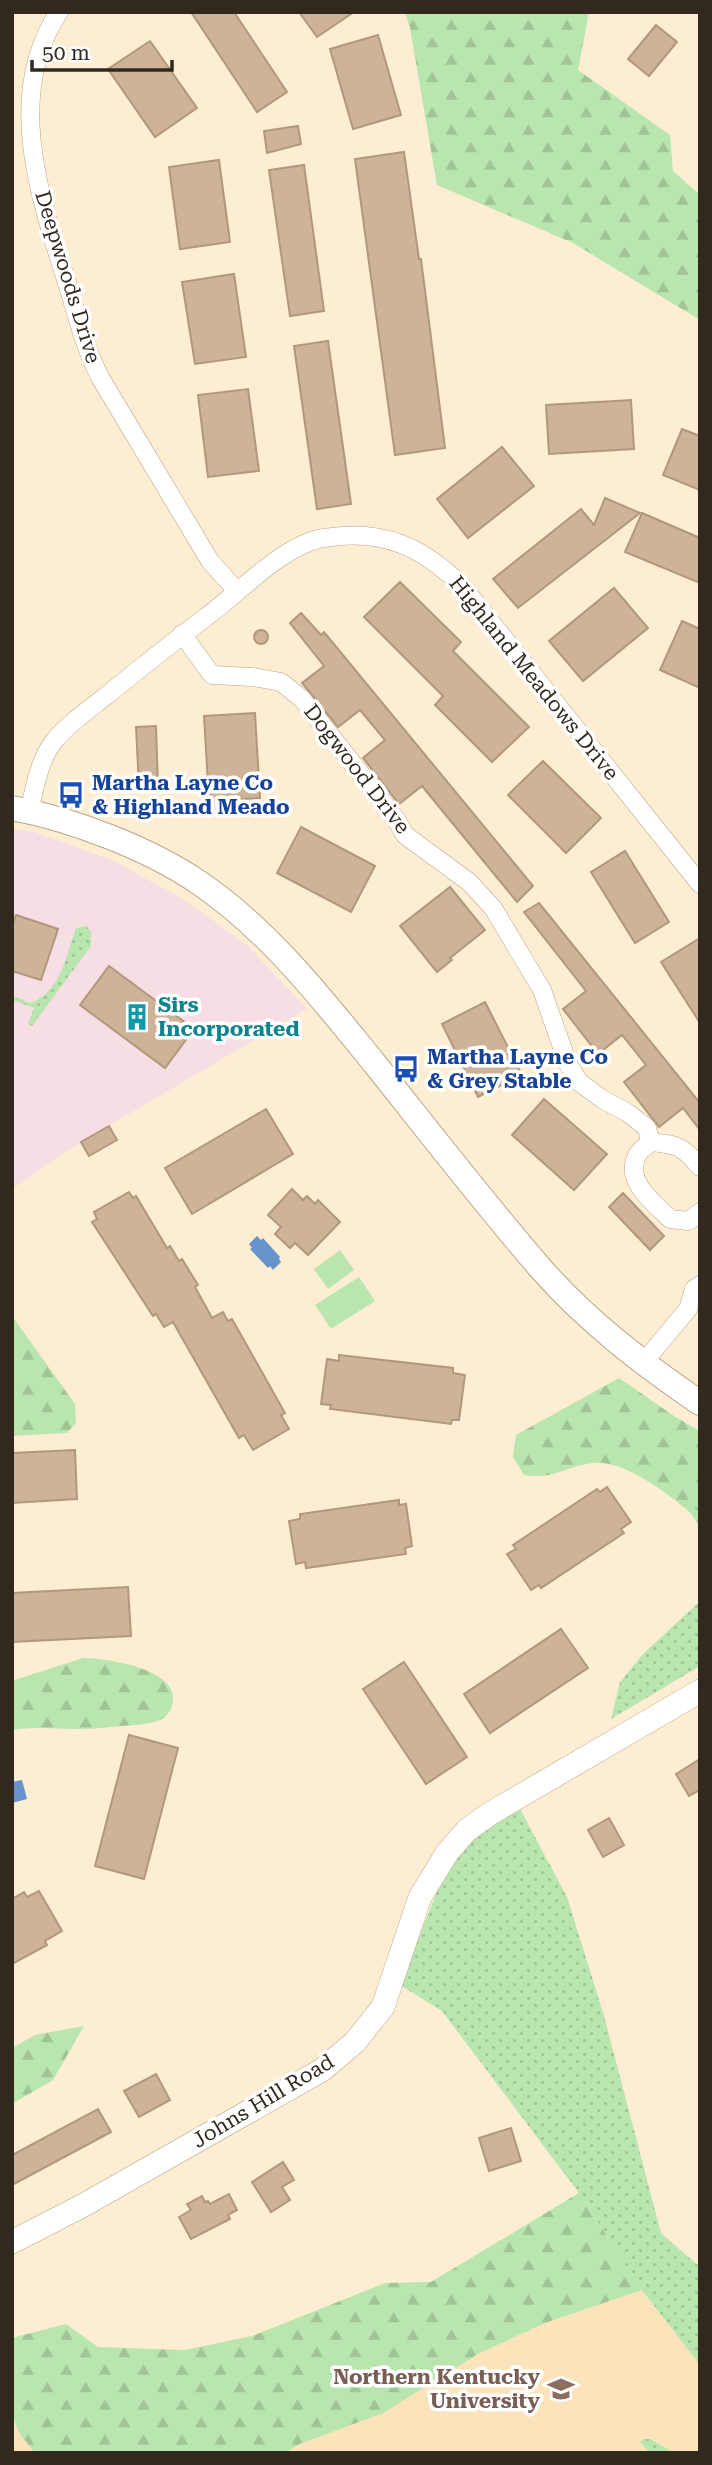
<svg xmlns="http://www.w3.org/2000/svg" width="712" height="2465" font-family="'Roboto Serif',serif">
  <defs>
    <pattern id="grass-dots" width="8" height="8" patternUnits="userSpaceOnUse" patternTransform="scale(1.75)"><rect width="8" height="8" fill="#b9e5af"/><path d="M2 2h.1M6 6h.1" fill="none" stroke="#a0c496" stroke-width="1.8" stroke-linecap="round"/></pattern>
    <pattern id="forest-firs" width="22" height="20" patternUnits="userSpaceOnUse" patternTransform="scale(1.75)"><rect width="22" height="20" fill="#b9e5af"/><path d="M5 1l3.5 6h-7zM16 11l3.5 6h-7z" fill="#a0c496"/></pattern>
  </defs>
  <rect width="100%" height="100%" fill="#fdedd2"/>
  <polygon fill="#f7dde4" points="12,829 35,832 114,861 188,902 248,946 307,1009 81,1142 12,1189"/>
  <g fill="#fbe3bb">
    <polygon points="642,2290 700,2365 700,2453 285,2453 478,2354 545,2323"/>
    <polygon points="12,2415 20,2434 35,2453 12,2453"/>
  </g>
  <g fill="url(#grass-dots)">
    <path d="M 86,926 L 91,932 L 91,946 L 32,1026 L 28,1024 L 34,1008 L 12,1000 L 12,996 L 31,1003 C 61,991 66,956 76,928 Z"/>
    <polygon points="700,1496 700,1527 692,1515 686,1509"/>
    <polygon points="700,1601 700,1666 611,1719 620,1682 644,1653"/>
    <polygon points="519,1807 567,1897 604,2016 661,2233 700,2267 700,2365 642,2290 579,2193 442,2011 400,1985 440,1884 468,1844"/>
    <polygon points="644,2439 650,2439 675,2453 650,2453 640,2442"/>
  </g>
  <g fill="url(#forest-firs)">
    <polygon points="405,12 589,12 578,70 670,135 673,171 700,195 700,320 573,243 437,185 410,28"/>
    <polygon points="12,1316 75,1404 76,1423 67,1433 12,1436"/>
    <path d="M 619,1378 L 674,1416 L 700,1431 L 700,1496 L 686,1509 C 664,1491 623,1460 594,1463 C 565,1466 555,1480 524,1475 L 513,1457 L 516,1435 Z"/>
    <path d="M 83,1658 C 106,1658 184,1669 172,1706 C 170,1713 164,1719 158,1721 C 146,1725 133,1725 120,1726 C 108,1727 95,1729 82,1729 C 59,1729 36,1726 12,1730 L 12,1679 L 15,1680 Z"/>
    <polygon points="84,2026 53,2080 12,2104 12,2048 35,2035"/>
    <polygon points="579,2193 642,2290 545,2323 478,2354 383,2413 300,2444 285,2453 35,2453 20,2434 12,2415 12,2338 15,2337 66,2324 98,2347 185,2350 252,2336 385,2283 431,2282"/>
  </g>
  <g fill="#b9e5af">
    <polygon points="340,1250 354,1270 328,1289 314,1269"/>
    <polygon points="359,1277 375,1301 331,1329 315,1305"/>
  </g>
  <g fill="#6892cb">
    <polygon points="257,1236 261,1240 263,1238 280,1257 279,1259 281,1262 273,1270 270,1266 268,1268 250,1249 252,1248 249,1244"/>
    <polygon points="22,1780 27,1799 12,1803 12,1782"/>
  </g>
  <g fill="#cdb397" stroke="#b1987c" stroke-width="2">
    <polygon points="191,12 234,12 287,92 257,112"/>
    <polygon points="299,12 354,12 317,37"/>
    <polygon points="656,25 677,42 649,76 628,59"/>
    <polygon points="378,35 401,115 353,129 330,49"/>
    <polygon points="150,41 197,108 155,137 108,69"/>
    <polygon points="298,126 301,144 267,153 264,131"/>
    <polygon points="404,152 419,259 421,259 445,448 395,455 355,159"/>
    <polygon points="219,160 230,242 180,249 169,167"/>
    <polygon points="304,165 324,311 290,316 269,170"/>
    <polygon points="234,274 246,357 195,364 182,282"/>
    <polygon points="328,341 351,504 317,509 294,346"/>
    <polygon points="248,389 259,471 208,477 198,395"/>
    <polygon points="631,400 634,449 549,454 546,405"/>
    <polygon points="682,429 700,436 700,490 663,475"/>
    <polygon points="502,447 534,486 468,538 437,499"/>
    <polygon points="605,498 640,513 518,608 493,579 581,509 594,525"/>
    <polygon points="642,513 700,538 700,583 625,552"/>
    <polygon points="400,582 461,642 453,651 529,727 492,762 435,705 443,696 364,617"/>
    <polygon points="614,588 648,628 583,681 549,641"/>
    <polygon points="301,613 321,635 324,632 533,886 517,902 422,786 399,804 363,758 385,740 360,710 338,727 302,683 324,666 290,623"/>
    <polygon points="682,621 700,629 700,688 660,670"/>
    <circle cx="261" cy="637" r="7"/>
    <polygon points="255,713 260,798 209,801 204,716"/>
    <polygon points="156,726 158,786 139,787 136,727"/>
    <polygon points="543,761 601,818 566,853 508,795"/>
    <polygon points="301,827 375,866 351,912 277,873"/>
    <polygon points="625,851 669,922 635,943 591,872"/>
    <polygon points="450,887 485,930 450,958 452,960 437,972 400,926"/>
    <polygon points="539,903 700,1103 700,1130 683,1108 659,1127 624,1082 646,1065 622,1035 598,1054 563,1009 586,991 524,912"/>
    <polygon points="16,915 58,929 41,980 12,971 12,926"/>
    <polygon points="700,938 700,1023 661,962"/>
    <polygon points="109,966 194,1029 165,1068 80,1005"/>
    <polygon points="485,1002 522,1075 478,1097 442,1024"/>
    <polygon points="544,1099 607,1154 574,1190 512,1135"/>
    <polygon points="266,1109 293,1154 192,1214 165,1168"/>
    <polygon points="109,1126 117,1140 89,1156 81,1142"/>
    <polygon points="292,1189 303,1200 307,1196 315,1204 318,1200 340,1222 308,1255 295,1243 290,1248 275,1234 281,1227 268,1215"/>
    <polygon points="129,1192 133,1198 136,1196 167,1248 170,1246 179,1261 182,1259 198,1285 195,1287 212,1318 223,1312 228,1321 232,1319 285,1413 281,1415 289,1429 253,1450 244,1435 239,1438 173,1322 164,1327 156,1314 153,1316 92,1222 97,1219 94,1212"/>
    <polygon points="623,1193 664,1236 650,1250 609,1207"/>
    <polygon points="339,1355 453,1368 453,1373 465,1375 459,1420 452,1420 451,1424 330,1409 331,1405 321,1404 327,1359 339,1361"/>
    <polygon points="75,1450 77,1499 12,1503 12,1453"/>
    <polygon points="607,1487 631,1522 621,1529 624,1533 541,1588 539,1585 531,1590 507,1554 516,1549 513,1545 597,1489 600,1492"/>
    <polygon points="399,1500 399,1505 406,1504 412,1546 405,1548 406,1554 306,1568 305,1562 296,1564 289,1521 300,1519 300,1514"/>
    <polygon points="128,1587 131,1636 12,1642 12,1593"/>
    <polygon points="561,1629 588,1668 490,1733 464,1694"/>
    <polygon points="404,1662 467,1757 426,1784 363,1689"/>
    <polygon points="129,1735 178,1748 144,1879 95,1866"/>
    <polygon points="700,1759 700,1790 689,1796 676,1774"/>
    <polygon points="609,1818 624,1845 603,1857 588,1830"/>
    <polygon points="39,1891 62,1931 45,1941 47,1945 12,1964 12,1899 24,1892 27,1897"/>
    <polygon points="156,2074 170,2100 139,2117 124,2091"/>
    <polygon points="98,2109 111,2132 12,2185 12,2155"/>
    <polygon points="511,2128 521,2161 489,2171 479,2138"/>
    <polygon points="283,2162 294,2180 282,2187 290,2200 271,2212 252,2182"/>
    <polygon points="229,2194 237,2210 228,2215 230,2219 191,2239 179,2217 191,2210 187,2204 202,2196 205,2202 208,2201 210,2204"/>
  </g>
  <g fill="none" stroke-linecap="round" stroke-linejoin="round">
    <defs>
      <g id="minor">
        <path d="M 59,12 C 4,94 40,198 67,283 C 77,315 85,349 101,379 L 210,561 L 237,591"/>
        <polyline points="182,634 212,675 253,677 281,682 302,699 396,819 405,835 469,882 493,908 542,990 568,1064 579,1082 602,1099 628,1113 647,1128 650,1142"/>
        <path d="M 29,811 C 35,788 39,760 54,741 C 68,724 88,710 106,696 C 139,669 172,643 206,617 C 239,593 284,544 324,538 C 383,528 423,547 463,587 L 700,884"/>
        <path d="M 700,1167 C 681,1145 679,1145 650,1142 C 647,1146 640,1150 638,1154 C 622,1180 655,1204 670,1219 L 689,1221 L 700,1212"/>
        <polyline points="643,1363 688,1309 694,1289 700,1285"/>
      </g>
      <polyline id="tertiary" points="12,2242 82,2206 322,2070 355,2042 383,2007 420,1897 447,1853 467,1830 491,1813 700,1691"/>
      <path id="secondary" d="M 12,808 C 71,819 148,848 198,882 C 269,930 322,999 375,1064 C 430,1133 484,1203 542,1270 C 588,1322 643,1364 700,1403"/>
    </defs>
    <use href="#minor" stroke="#b9a586" stroke-width="19"/>
    <use href="#tertiary" stroke="#b9a586" stroke-width="24"/>
    <use href="#secondary" stroke="#b9a586" stroke-width="26"/>
    <use href="#minor" stroke="#fff" stroke-width="18"/>
    <use href="#tertiary" stroke="#fff" stroke-width="23"/>
    <use href="#secondary" stroke="#fff" stroke-width="24"/>
  </g>
  <defs>
    <symbol id="bus-bare" viewBox="-9 -9 18 18"><path d="M-5-6H5V4H4V6H2V4H-2V6H-4V4H-5ZM-3.5-4V0h7V-4ZM-3.5 1.2v1.5H-2V1.2ZM2 1.2v1.5H3.5V1.2Z" fill="#1a4fb4" stroke="#fff" stroke-width="2.5" paint-order="stroke"/></symbol>
    <symbol id="building-bare" viewBox="-9 -9 18 18"><path d="M-4-6H4V6H1V3H-1V6H-4ZM-2.5-4.3h1.7v1.8h-1.7ZM.8-4.3h1.7v1.8H.8ZM-2.5-1h1.7V.8h-1.7ZM.8-1h1.7V.8H.8Z" fill="#0f9aa8" stroke="#fff" stroke-width="2.5" paint-order="stroke"/></symbol>
    <symbol id="university-bare" viewBox="-9 -9 18 18"><path d="M0-5L7-2L0 1L-7-2ZM-4 1L0 2.5L4 1V4Q0 6-4 4Z" fill="#8d6e63" stroke="#fff" stroke-width="2.5" paint-order="stroke"/></symbol>
  </defs>
  <g fill-rule="evenodd">
    <use href="#bus-bare" x="52" y="776" width="38" height="38"/>
    <use href="#building-bare" x="118" y="998" width="38" height="38"/>
    <use href="#bus-bare" x="387" y="1050" width="38" height="38"/>
    <use href="#university-bare" x="542" y="2370" width="38" height="38"/>
  </g>
  <g text-anchor="middle" stroke-width="7" stroke-linejoin="round" paint-order="stroke">
    <g font-size="21" fill="#31291d" stroke="#fff">
      <text transform="translate(68 277) rotate(73)" y="7">Deepwoods Drive</text>
      <text transform="translate(534 678) rotate(51)" y="7">Highland Meadows Drive</text>
      <text transform="translate(357 769) rotate(52)" y="7">Dogwood Drive</text>
      <text transform="translate(263 2101) rotate(-31)" y="7">Johns Hill Road</text>
    </g>
    <g font-size="21" font-weight="bold" fill="#164399" stroke="#fff" text-anchor="start">
      <text x="92" y="790">Martha Layne Co<tspan x="92" dy="24">&amp; Highland Meado</tspan></text>
      <text x="427" y="1064">Martha Layne Co<tspan x="427" dy="24">&amp; Grey Stable</tspan></text>
    </g>
    <g font-size="21" font-weight="bold" fill="#0d838f" stroke="#fff" text-anchor="start">
      <text x="158" y="1012">Sirs<tspan x="158" dy="24">Incorporated</tspan></text>
    </g>
    <g font-size="21" font-weight="bold" fill="#785e54" stroke="#fff" text-anchor="end">
      <text x="540" y="2384">Northern Kentucky<tspan x="540" dy="24">University</tspan></text>
    </g>
  </g>
  <rect width="712" height="2465" fill="none" stroke="#31291d" stroke-width="28"/>
  <path d="M32 60v10h140v-10" fill="none" stroke="#31291d" stroke-width="3.5"/>
  <text x="42" y="60" font-size="21" fill="#31291d" stroke="#ffffff" stroke-width="5" paint-order="stroke">50 m</text>
</svg>
